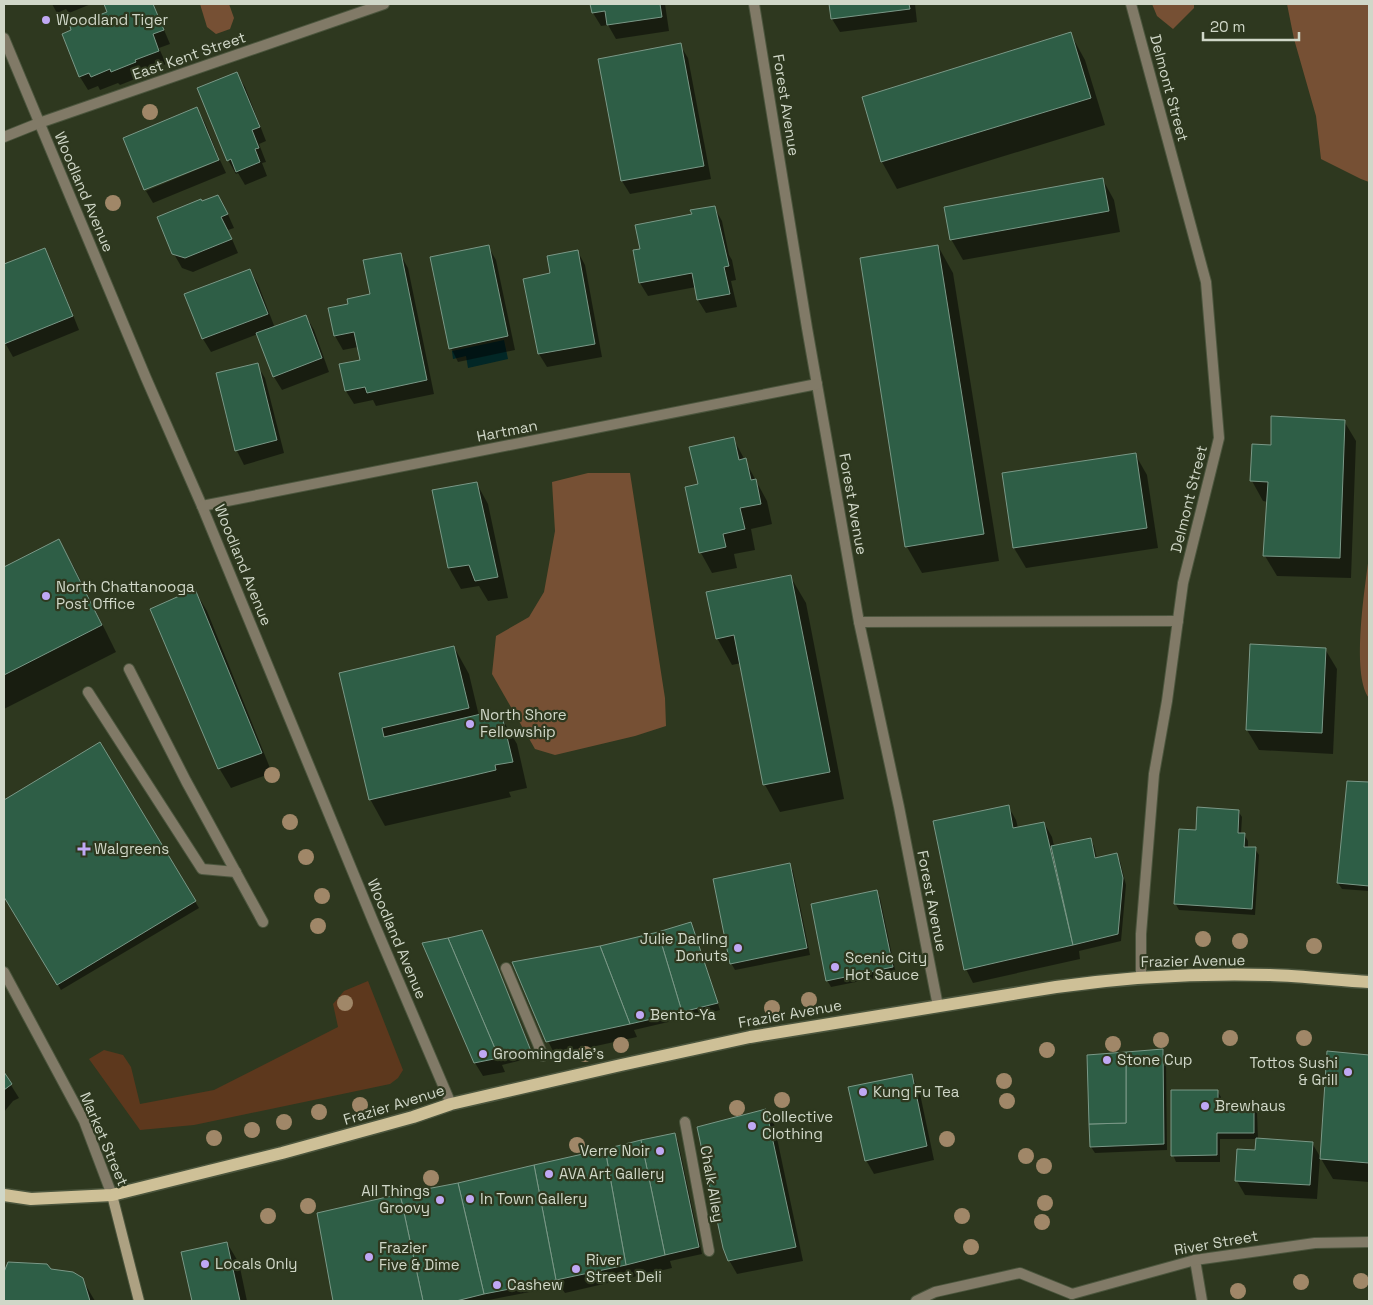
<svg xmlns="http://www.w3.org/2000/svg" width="1373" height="1305" font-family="'Space Grotesk',sans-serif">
  <rect width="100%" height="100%" fill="#2e381f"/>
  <polygon fill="#5d381d" points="368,981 403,1070 398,1078 390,1084 194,1125 140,1130 89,1059 104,1050 123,1055 131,1067 140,1104 214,1090 338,1027 333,1004 344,991"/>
  <g fill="#765034">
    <polygon points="200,4 229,4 234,18 230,29 216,34 207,27"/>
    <polygon points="1152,4 1194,4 1194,8 1173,29 1157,16"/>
    <polygon points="1287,4 1369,4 1369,182 1361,179 1321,159 1316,116 1294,39"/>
    <polygon points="588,473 630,473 665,698 666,726 635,736 555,755 535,749 492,674 496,636 529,617 544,592 555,531 552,482"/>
    <path d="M 1369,556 L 1369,698 C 1351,674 1365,587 1369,556 Z"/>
  </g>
  <polygon fill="#022726" points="504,340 508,359 468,368 466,356 453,359 452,351"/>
  <g fill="#0007">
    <polygon points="52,4 91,4 69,13 66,9 57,13"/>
    <polygon points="105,4 153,4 170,44 159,48 166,64 142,74 143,76 120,85 118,83 100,90 98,86 88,90 80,77 63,35 108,12"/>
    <polygon points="591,4 665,4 669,31 616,39 608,25 601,26 593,13"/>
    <polygon points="830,4 915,4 917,22 840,32 832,19"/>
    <polygon points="1070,33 1085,60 1105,125 897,189 882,162 864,98"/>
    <polygon points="680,45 688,58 711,179 630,194 622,181"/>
    <polygon points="237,74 245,87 266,141 259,144 266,162 262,163 267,176 245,185 238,173 236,174 228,160"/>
    <polygon points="197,109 205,123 219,158 145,189"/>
    <polygon points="220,160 226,173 153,203 146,191"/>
    <polygon points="1103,180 1114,200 1120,232 963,260 951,239"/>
    <polygon points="202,203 226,210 234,228 228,230 238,253 193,272 182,268 174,254"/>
    <polygon points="714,207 722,221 729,255 732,260 736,280 731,281 737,307 706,313 698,300 696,287 648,296 640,283 641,250 693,215"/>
    <polygon points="488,246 496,260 515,350 458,362 451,348"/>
    <polygon points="938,246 953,273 999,561 922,573 907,547"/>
    <polygon points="44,249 52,263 79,330 13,357 4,341 4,266"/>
    <polygon points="578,252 585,265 602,357 547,367 539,354 551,274"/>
    <polygon points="400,254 408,268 434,394 376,406 373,400 354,404 346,391 361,361 358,347 343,350 335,336 329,309 350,305 371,295"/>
    <polygon points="250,270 258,284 275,328 306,316 314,330 329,372 282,390 274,377 258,334 211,352 203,339 186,295"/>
    <polygon points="257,365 265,378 284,453 244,465 237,451 218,374"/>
    <polygon points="1344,421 1356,441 1351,578 1277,576 1265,556 1268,502 1263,501 1252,481 1272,446"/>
    <polygon points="733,438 767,501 772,524 751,529 755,550 734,554 737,568 712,573 701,553 686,488 699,485"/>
    <polygon points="1135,454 1147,475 1158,548 1026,568 1014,548"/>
    <polygon points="477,484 488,504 508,598 488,601 479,586 461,589 449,568 433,491"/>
    <polygon points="58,541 74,567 116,652 4,709 4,568"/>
    <polygon points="790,576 806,603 844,799 780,812 765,785 741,663 732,665 717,638"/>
    <polygon points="195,591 207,611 272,773 231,788 219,768"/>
    <polygon points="454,647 469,674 479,716 481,715 484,721 501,717 517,744 527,788 509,792 511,797 385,826 370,799 341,674"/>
    <polygon points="1325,649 1337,669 1333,754 1259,750 1247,730"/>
    <polygon points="100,744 199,908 61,990 4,895 4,802"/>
    <polygon points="1348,782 1369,783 1369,891 1342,889 1338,883"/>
    <polygon points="1008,806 1016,820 1018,828 1044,823 1052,837 1054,846 1090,839 1094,846 1097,859 1116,855 1120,861 1126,885 1121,941 1079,951 1080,959 973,983 966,969"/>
    <polygon points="1238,811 1242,817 1241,834 1244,834 1248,841 1248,848 1255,849 1259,855 1255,915 1179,910 1175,903 1197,831"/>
    <polygon points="789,864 793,871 810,955 735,970 731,963"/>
    <polygon points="876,892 880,898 896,974 831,987 827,980"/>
    <polygon points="690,924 694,930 720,1010 634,1030 637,1037 555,1055 548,1041 600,947"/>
    <polygon points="485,938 534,1057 502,1065 505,1072 483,1076 475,1063"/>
    <polygon points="1163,1050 1166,1057 1167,1150 1095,1153 1091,1147"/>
    <polygon points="1328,1053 1369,1056 1369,1182 1333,1179 1320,1157 1317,1199 1245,1195 1237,1181 1239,1150 1257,1151 1257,1139 1220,1139 1220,1162 1176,1162 1173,1155 1217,1091 1221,1097 1221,1105 1254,1105 1257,1111 1258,1140 1312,1143 1321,1158"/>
    <polygon points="4,1074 19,1098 13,1101 4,1112"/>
    <polygon points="911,1075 919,1089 934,1160 874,1174 866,1160"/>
    <polygon points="766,1110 774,1124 803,1261 737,1274 729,1260"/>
    <polygon points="674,1135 678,1141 702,1254 670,1261 672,1268 565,1293 560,1286 484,1301 334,1301 318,1214 458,1184"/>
    <polygon points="227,1243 239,1263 247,1301 193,1301 182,1253"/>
    <polygon points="9,1264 51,1271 82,1279 95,1301 4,1301 4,1275"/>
  </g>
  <g fill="#2e5e46" stroke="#7a9887">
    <polygon points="104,4 153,4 164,30 153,34 159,51 135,60 136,62 111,72 110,69 91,77 89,73 79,77 62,34 71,30 70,26 107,12"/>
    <polygon points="590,4 660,4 662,17 607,25 605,11 592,13"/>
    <polygon points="829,4 909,4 910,9 831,19"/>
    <polygon points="1071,32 1091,98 881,162 862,97"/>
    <polygon points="681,43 704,166 621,181 598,59"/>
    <polygon points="237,72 260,127 252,130 259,148 255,149 260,162 236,172 231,159 227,161 197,88"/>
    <polygon points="197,107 219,160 144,190 123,138"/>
    <polygon points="1103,178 1109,211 950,240 944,207"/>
    <polygon points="218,195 228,214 221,217 232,239 185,258 172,254 157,217 201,199 202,201"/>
    <polygon points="715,206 729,266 724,267 730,294 697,300 692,273 639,283 633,250 640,249 635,225 692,214 690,210"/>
    <polygon points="489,245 508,336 449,349 430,257"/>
    <polygon points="938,245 984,534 905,547 860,258"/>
    <polygon points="45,248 73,316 4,344 4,264"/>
    <polygon points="578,250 595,344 538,354 523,279 550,273 547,256"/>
    <polygon points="401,253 427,380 367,393 365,387 345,391 339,364 360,360 354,332 334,336 328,308 348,304 347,299 370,294 363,260"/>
    <polygon points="250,269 268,314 202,339 184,294"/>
    <polygon points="306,315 322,358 273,377 256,333"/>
    <polygon points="258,363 277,440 235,451 216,373"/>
    <polygon points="1271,416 1345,420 1340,558 1263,556 1268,482 1250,481 1252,444 1271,445"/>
    <polygon points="734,437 739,460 746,458 751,480 756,479 761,504 740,508 745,529 723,534 726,547 699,553 685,487 698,484 689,447"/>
    <polygon points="1136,453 1147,528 1013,548 1002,473"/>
    <polygon points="477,482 498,577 475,581 469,565 448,568 432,490"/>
    <polygon points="59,539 102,625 4,675 4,567"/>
    <polygon points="791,575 830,772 763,785 734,635 716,639 706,592"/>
    <polygon points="195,589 262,753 218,769 150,609"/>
    <polygon points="1250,644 1326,648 1322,733 1246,730"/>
    <polygon points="454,646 469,708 382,728 384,737 481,714 483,720 502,716 513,762 495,765 496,770 369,800 339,673"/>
    <polygon points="100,742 196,901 57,985 4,897 4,800"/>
    <polygon points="1347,781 1369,782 1369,886 1337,883"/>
    <polygon points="1009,805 1013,828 1044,822 1073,945 964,970 933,821"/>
    <polygon points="1197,807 1239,810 1238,833 1245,833 1244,847 1256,847 1252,909 1174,904 1179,829 1196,830"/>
    <polygon points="1091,838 1095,858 1117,853 1123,878 1118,934 1073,945 1051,846"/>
    <polygon points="790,863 807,948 730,964 713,879"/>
    <polygon points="877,890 893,967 826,981 811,904"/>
    <polygon points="691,922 718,1003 682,1012 658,932"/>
    <polygon points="482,930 497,966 531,1051 499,1058 448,938"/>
    <polygon points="658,932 682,1012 630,1024 600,946"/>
    <polygon points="448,938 499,1058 474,1063 422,943"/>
    <polygon points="600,946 630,1024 546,1042 512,962"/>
    <polygon points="1163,1049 1164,1144 1090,1147 1089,1124 1126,1123 1126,1052"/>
    <polygon points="1327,1051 1369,1055 1369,1163 1320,1159"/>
    <polygon points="1126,1052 1126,1123 1089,1124 1087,1055"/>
    <polygon points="4,1072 12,1084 4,1090"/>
    <polygon points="912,1074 927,1146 865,1161 848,1087"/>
    <polygon points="1171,1090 1218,1090 1218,1104 1254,1104 1254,1133 1217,1133 1217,1155 1171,1156"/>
    <polygon points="766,1109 796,1247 728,1261 723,1248 697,1127"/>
    <polygon points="675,1133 699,1247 665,1255 641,1140"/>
    <polygon points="1256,1138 1313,1142 1310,1185 1235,1181 1237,1149 1255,1150"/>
    <polygon points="641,1140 665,1255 626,1265 605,1149"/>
    <polygon points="605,1149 626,1265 556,1280 534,1165"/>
    <polygon points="534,1165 556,1280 484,1294 458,1183"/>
    <polygon points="458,1183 484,1294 456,1301 423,1301 400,1194"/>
    <polygon points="400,1194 423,1301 333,1301 317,1213"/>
    <polygon points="227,1242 240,1301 192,1301 181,1252"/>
    <polygon points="8,1262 47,1264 51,1269 73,1272 83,1278 90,1301 4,1301 4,1272"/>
  </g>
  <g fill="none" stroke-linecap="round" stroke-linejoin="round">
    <defs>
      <g id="service">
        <polyline points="859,622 1178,621"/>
        <polyline points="129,669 186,781 263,922"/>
        <polyline points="88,692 202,869 236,872"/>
        <polyline points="506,968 543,1056"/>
        <polyline points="685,1122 709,1251"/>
        <polyline points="1195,1260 1202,1301"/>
        <polyline points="916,1301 935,1292 1020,1273 1072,1294"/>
      </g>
      <g id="minor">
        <polyline points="754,4 807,328 859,622 899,807 938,1006"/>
        <polyline points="1131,4 1206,282 1219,438 1183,583 1167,701 1154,774 1141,934 1141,978"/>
        <polyline points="4,38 146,378 202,506 373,921 451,1104"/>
        <polyline points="4,137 39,123 384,4"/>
        <polyline points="202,506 817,384"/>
      </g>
      <g id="tertiary">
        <polyline points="4,972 84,1121 112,1195"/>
        <polyline points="1072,1294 1195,1260 1315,1243 1369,1242"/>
      </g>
      <polyline id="secondary" points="112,1195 139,1301"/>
      <path id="primary" d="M 4,1195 L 31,1199 L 112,1195 L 282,1153 L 413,1117 L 451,1104 L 621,1065 L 750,1037 L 1056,987 C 1127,977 1198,973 1270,975 C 1303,976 1336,980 1369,982"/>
    </defs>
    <use href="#service" stroke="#4b553d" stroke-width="12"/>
    <use href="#minor" stroke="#4b553d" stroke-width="12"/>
    <use href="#tertiary" stroke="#4b553d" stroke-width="12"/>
    <use href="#secondary" stroke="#4b553d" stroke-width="12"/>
    <use href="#primary" stroke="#4b553d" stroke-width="15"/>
    <use href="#service" stroke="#817a67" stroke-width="10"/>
    <use href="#minor" stroke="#817a67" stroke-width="10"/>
    <use href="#tertiary" stroke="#817a67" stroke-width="10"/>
    <use href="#secondary" stroke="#ada182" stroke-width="10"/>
    <use href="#primary" stroke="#cec097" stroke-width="12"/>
  </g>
  <g fill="#a08768">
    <circle cx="150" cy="112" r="8"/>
    <circle cx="113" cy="203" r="8"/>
    <circle cx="272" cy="775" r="8"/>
    <circle cx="290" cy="822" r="8"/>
    <circle cx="306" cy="857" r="8"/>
    <circle cx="322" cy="896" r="8"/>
    <circle cx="318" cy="926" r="8"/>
    <circle cx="1203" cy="939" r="8"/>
    <circle cx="1240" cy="941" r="8"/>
    <circle cx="1314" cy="946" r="8"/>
    <circle cx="809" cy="1000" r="8"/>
    <circle cx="345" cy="1003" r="8"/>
    <circle cx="772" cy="1008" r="8"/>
    <circle cx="1230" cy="1038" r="8"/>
    <circle cx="1304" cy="1038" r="8"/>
    <circle cx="1161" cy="1040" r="8"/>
    <circle cx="1113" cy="1044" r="8"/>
    <circle cx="621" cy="1045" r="8"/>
    <circle cx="1047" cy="1050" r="8"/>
    <circle cx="585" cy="1054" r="8"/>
    <circle cx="1004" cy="1081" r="8"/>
    <circle cx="782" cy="1100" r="8"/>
    <circle cx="1007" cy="1101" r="8"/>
    <circle cx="360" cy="1105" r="8"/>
    <circle cx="737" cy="1108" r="8"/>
    <circle cx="319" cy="1112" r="8"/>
    <circle cx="284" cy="1122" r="8"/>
    <circle cx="252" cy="1130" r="8"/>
    <circle cx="214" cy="1138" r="8"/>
    <circle cx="947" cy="1139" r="8"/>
    <circle cx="577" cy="1145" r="8"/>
    <circle cx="1026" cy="1156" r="8"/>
    <circle cx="1044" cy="1166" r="8"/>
    <circle cx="431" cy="1178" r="8"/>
    <circle cx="1045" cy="1203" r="8"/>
    <circle cx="308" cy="1206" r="8"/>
    <circle cx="268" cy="1216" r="8"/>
    <circle cx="962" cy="1216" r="8"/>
    <circle cx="1042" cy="1222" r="8"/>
    <circle cx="971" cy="1247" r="8"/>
    <circle cx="1361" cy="1281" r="8"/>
    <circle cx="1301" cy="1282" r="8"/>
    <circle cx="1238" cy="1291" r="8"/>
  </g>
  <g fill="#c0a8f4" stroke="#2e381f" stroke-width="2">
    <circle cx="46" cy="20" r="5"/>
    <circle cx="46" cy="596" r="5"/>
    <circle cx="470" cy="724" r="5"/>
    <path d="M81.5 841.5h5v5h5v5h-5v5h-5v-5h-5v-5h5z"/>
    <circle cx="738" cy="948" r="5"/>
    <circle cx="835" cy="967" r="5"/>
    <circle cx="640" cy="1015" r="5"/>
    <circle cx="483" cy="1054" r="5"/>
    <circle cx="1107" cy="1060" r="5"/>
    <circle cx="1348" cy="1072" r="5"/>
    <circle cx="863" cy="1092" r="5"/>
    <circle cx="1205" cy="1106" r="5"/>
    <circle cx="752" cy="1126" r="5"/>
    <circle cx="660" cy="1151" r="5"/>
    <circle cx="549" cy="1174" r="5"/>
    <circle cx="470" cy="1199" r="5"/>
    <circle cx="440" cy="1200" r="5"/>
    <circle cx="369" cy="1257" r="5"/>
    <circle cx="205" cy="1264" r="5"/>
    <circle cx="576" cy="1269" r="5"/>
    <circle cx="497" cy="1285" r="5"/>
  </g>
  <g text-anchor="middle" stroke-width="4.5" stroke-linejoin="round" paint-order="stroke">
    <g font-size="15" fill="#d0d7c8" stroke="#2e381f" text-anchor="start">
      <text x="56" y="25">Woodland Tiger</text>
      <text x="56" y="592">North Chattanooga<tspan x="56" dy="17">Post Office</tspan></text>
      <text x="480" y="720">North Shore<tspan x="480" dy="17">Fellowship</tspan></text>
      <text x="94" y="854">Walgreens</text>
      <text x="728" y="944" text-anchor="end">Julie Darling<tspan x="728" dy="17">Donuts</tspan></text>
      <text x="845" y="963">Scenic City<tspan x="845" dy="17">Hot Sauce</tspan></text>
      <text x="650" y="1020">Bento-Ya</text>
      <text x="493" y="1059">Groomingdale's</text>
      <text x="1117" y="1065">Stone Cup</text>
      <text x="1338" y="1068" text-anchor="end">Tottos Sushi<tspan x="1338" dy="17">&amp; Grill</tspan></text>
      <text x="873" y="1097">Kung Fu Tea</text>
      <text x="1215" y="1111">Brewhaus</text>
      <text x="762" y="1122">Collective<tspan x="762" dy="17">Clothing</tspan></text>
      <text x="650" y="1156" text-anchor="end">Verre Noir</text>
      <text x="559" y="1179">AVA Art Gallery</text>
      <text x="430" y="1196" text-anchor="end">All Things<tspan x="430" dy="17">Groovy</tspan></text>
      <text x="480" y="1204">In Town Gallery</text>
      <text x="379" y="1253">Frazier<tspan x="379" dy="17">Five &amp; Dime</tspan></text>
      <text x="586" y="1265">River<tspan x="586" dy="17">Street Deli</tspan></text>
      <text x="215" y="1269">Locals Only</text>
      <text x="507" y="1290">Cashew</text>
    </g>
    <g font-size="15" fill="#d0d7c8" stroke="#2e381f">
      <text transform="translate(189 56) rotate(-19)" y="5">East Kent Street</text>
      <text transform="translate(1169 88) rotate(75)" y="5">Delmont Street</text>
      <text transform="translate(786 105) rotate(81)" y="5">Forest Avenue</text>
      <text transform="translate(84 192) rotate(67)" y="5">Woodland Avenue</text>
      <text transform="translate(507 431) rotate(-11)" y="5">Hartman</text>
      <text transform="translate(1189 499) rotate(-76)" y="5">Delmont Street</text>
      <text transform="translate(853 504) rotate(80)" y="5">Forest Avenue</text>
      <text transform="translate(243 565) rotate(68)" y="5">Woodland Avenue</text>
      <text transform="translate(932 901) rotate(79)" y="5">Forest Avenue</text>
      <text transform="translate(397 939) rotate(67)" y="5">Woodland Avenue</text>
      <text transform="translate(1193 961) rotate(-1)" y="5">Frazier Avenue</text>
      <text transform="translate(790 1014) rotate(-10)" y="5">Frazier Avenue</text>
      <text transform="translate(394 1105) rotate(-17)" y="5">Frazier Avenue</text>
      <text transform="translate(104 1139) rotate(67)" y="5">Market Street</text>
      <text transform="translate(712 1184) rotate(80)" y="5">Chalk Alley</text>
      <text transform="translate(1216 1243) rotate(-10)" y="5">River Street</text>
    </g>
  </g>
  <rect width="1373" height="1305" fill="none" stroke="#d0d7c8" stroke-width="10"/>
  <path d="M1203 32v8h96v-8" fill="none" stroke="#d0d7c8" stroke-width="2.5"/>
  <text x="1210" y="32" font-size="15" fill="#d0d7c8" stroke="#2e381f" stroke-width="4" paint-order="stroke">20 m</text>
</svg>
